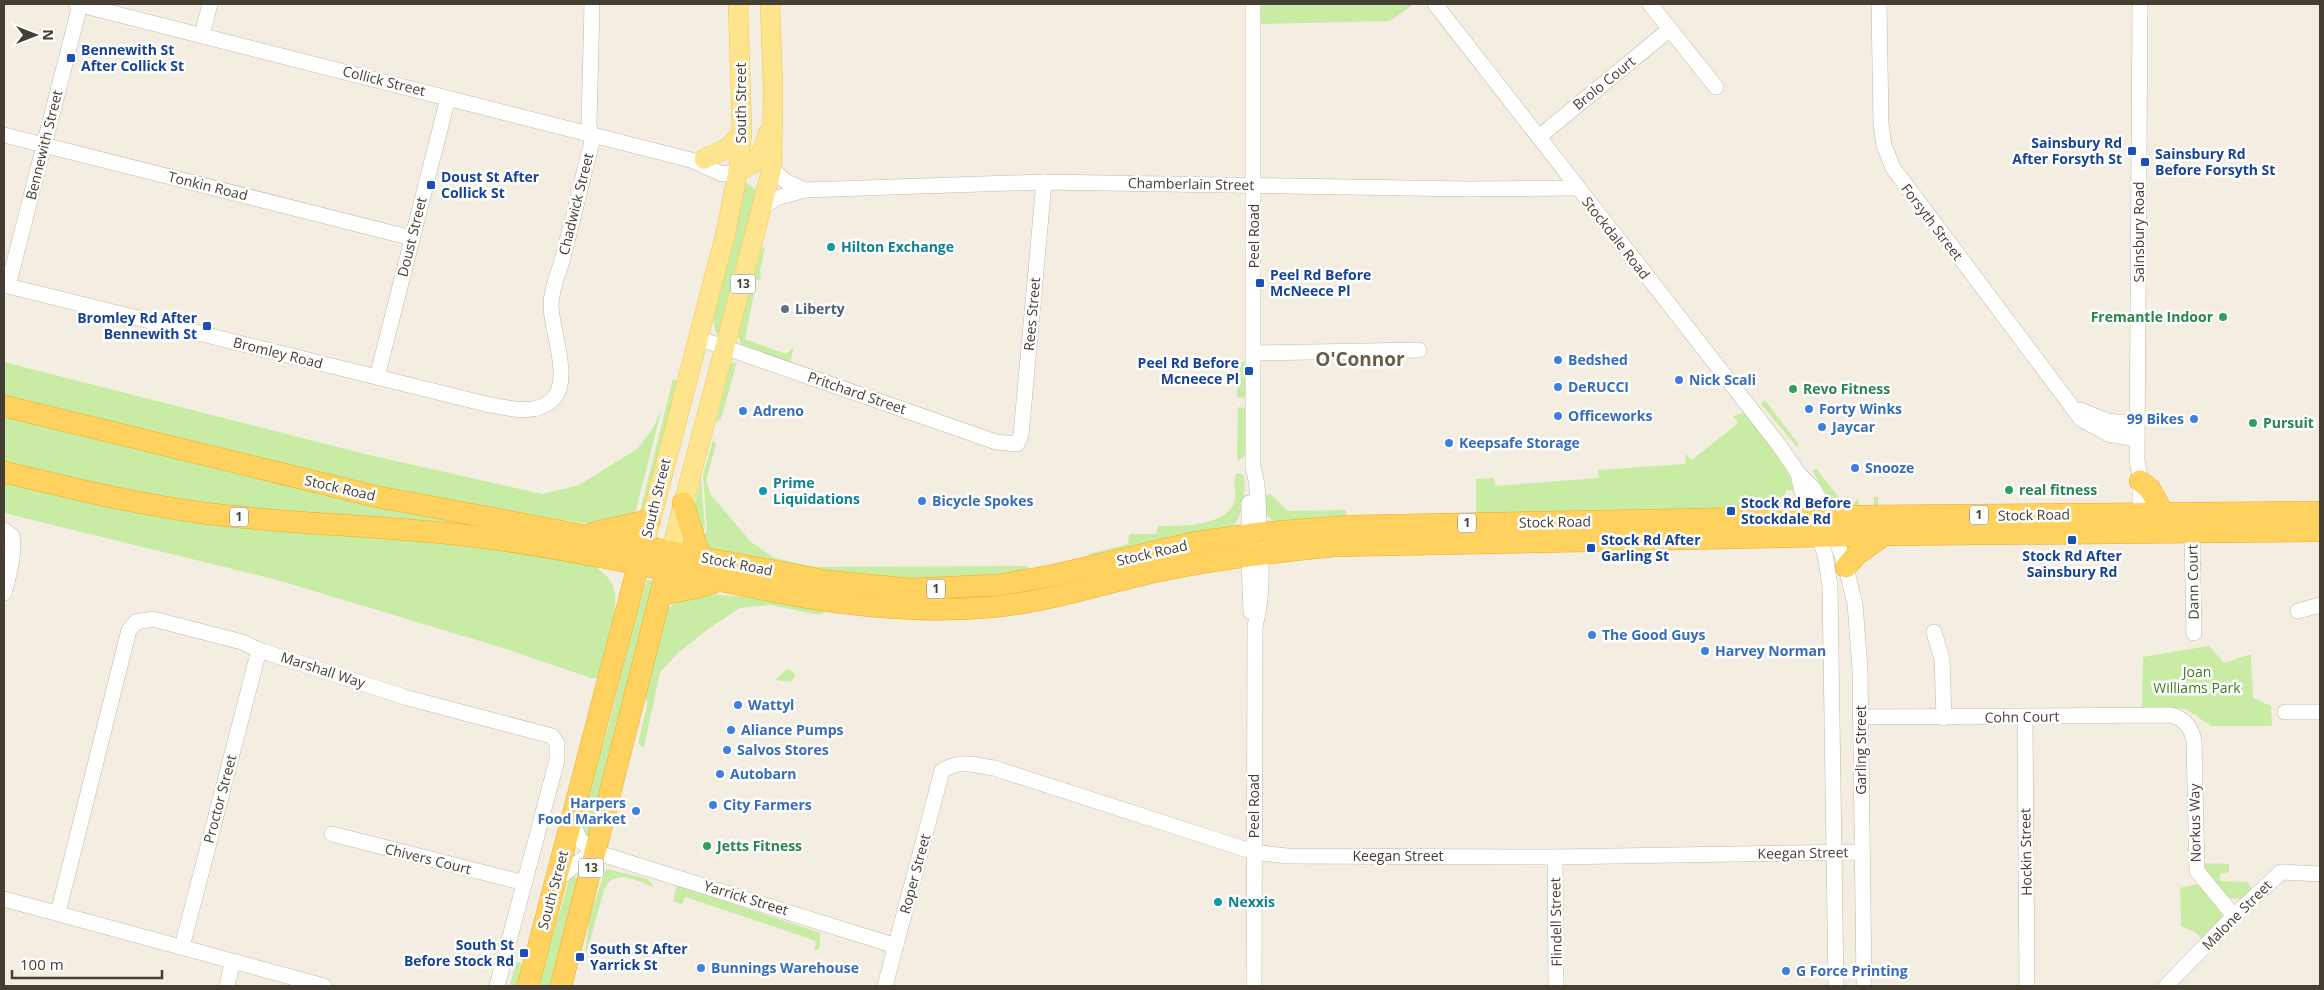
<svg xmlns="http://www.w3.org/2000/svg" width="2324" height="990" font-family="'Open Sans',sans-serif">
  <rect width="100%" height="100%" fill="#f3eee1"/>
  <g fill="#c9eca5">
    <polygon points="1258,4 1414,4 1390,21 1262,24 1259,22"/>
    <polygon points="743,181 754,188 758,194 719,337 715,330 712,311"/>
    <polygon points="762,247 765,248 760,270 761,279 759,280 753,279"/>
    <polygon points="749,291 754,294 745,339 786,354 794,347 790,363 741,345 738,335"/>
    <polygon points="1238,361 1247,362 1249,369 1245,370 1245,379 1249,379 1246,398 1237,397"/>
    <polygon points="4,362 365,454 542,494 579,485 637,449 651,431 661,412 634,518 599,523 585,523 442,502 4,400"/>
    <polygon points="737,362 721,419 716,422 729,369 731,364"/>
    <polygon points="673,379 680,382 644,513 638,519"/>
    <polygon points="1765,400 1799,445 1797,447 1761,404"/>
    <polygon points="1238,407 1246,408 1246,454 1239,461 1237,456"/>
    <path d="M 1742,413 L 1745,413 C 1763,437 1787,461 1795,491 L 1787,490 L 1780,506 L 1774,507 L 1774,512 L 1476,517 L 1476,479 L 1494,478 L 1495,486 L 1599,478 L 1598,470 L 1685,464 L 1686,454 L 1692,460 L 1738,423 L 1733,416 Z"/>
    <polygon points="4,414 444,520 489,530 190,503 4,463"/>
    <polygon points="713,440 716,445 706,480 711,495 750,541 774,558 815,567 1028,566 1027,574 881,581 708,551 697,541 707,531 703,475"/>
    <path d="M 1816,468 L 1841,500 L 1849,495 L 1846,502 L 1853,505 L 1858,498 L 1859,505 L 1874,505 L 1874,497 L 1878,497 L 1878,505 L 1943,505 L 1943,510 L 1842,506 C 1828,501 1819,483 1813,471 Z"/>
    <path d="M 1237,473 L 1244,475 C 1245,491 1244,516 1232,527 L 1090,560 L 1089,554 L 1128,544 L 1129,534 L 1156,534 L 1158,526 C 1180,526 1228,527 1235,500 C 1237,491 1231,482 1237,473 Z"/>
    <path d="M 4,478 L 471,543 L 594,566 C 604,572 614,582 615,593 C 618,615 604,656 598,678 L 591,678 L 503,648 L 277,580 L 4,513 Z"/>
    <polygon points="701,478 705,528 701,536 694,508"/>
    <path d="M 1271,494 L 1288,511 L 1346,510 L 1346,519 L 1280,524 C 1267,519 1265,513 1262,499 L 1265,495 Z"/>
    <path d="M 647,580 L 653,581 L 593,837 L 584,835 C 574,799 599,762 608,728 C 621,679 631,628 647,580 Z"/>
    <polygon points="708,594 758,598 826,609 820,615 770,605 740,608 708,629 678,653 660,672 644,747 640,746 641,744 638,743 647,706 645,691 666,611 680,598"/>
    <polygon points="2209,646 2224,663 2251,654 2253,698 2271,706 2272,726 2211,726 2186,709 2142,707 2143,657"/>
    <polygon points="786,670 791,670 795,674 792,682 775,680"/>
    <polygon points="2200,863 2229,864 2229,872 2220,874 2220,881 2248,882 2252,890 2242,899 2228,898"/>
    <path d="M 606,869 L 648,879 L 654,887 C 636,881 614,867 604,890 L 585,958 L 589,918 Z"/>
    <polygon points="570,876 582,879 555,986 537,986 544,967"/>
    <polygon points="2198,884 2201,885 2222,911 2222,919 2203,940 2196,933 2181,926 2180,888"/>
    <polygon points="677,885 820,933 820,947 817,950 814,950 816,941 685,897 682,905 673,901 673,899"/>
    <polygon points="516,962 523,964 518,986 510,986"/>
  </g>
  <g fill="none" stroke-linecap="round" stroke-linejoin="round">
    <defs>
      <g id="minor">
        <polyline points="77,4 691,160 722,174 738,171"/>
        <path d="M 1253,4 L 1253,467 C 1259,486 1258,506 1259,525 C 1261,558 1264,594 1255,626 L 1254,986"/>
        <polyline points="1435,4 1778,444 1798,473 1814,489 1828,517 1846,567 1855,604 1860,669 1864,986"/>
        <polyline points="1650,4 1716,87"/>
        <polyline points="1879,4 1881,124 1884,145 1893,168 2081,419 2108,434 2137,439"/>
        <polyline points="202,35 210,4"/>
        <polyline points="4,135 412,238"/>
        <polyline points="1539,137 1670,29"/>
        <polyline points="772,168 785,181 805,190"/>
        <polyline points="763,207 776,198 805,190 1044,182 1469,189 1577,188"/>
        <path d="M 4,285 L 490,405 C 510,408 535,416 552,400 C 573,381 551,331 551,305 C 551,289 559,272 563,257 C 573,219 582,180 592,142 L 589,125 L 592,4"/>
        <polyline points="8,286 80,5"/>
        <polyline points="698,338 996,442 1017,444 1021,435 1044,182"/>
        <polyline points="1254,353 1419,350"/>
        <polyline points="377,377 448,98"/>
        <polyline points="2080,410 2107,421 2137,424"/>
        <polyline points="1798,473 1802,492 1825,554 1830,586 1836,986"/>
        <polyline points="1249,503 1249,562 1251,612"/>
        <polyline points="2140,522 2140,477 2137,460 2140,4"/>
        <path d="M 4,530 L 12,536 C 15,556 9,574 4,593"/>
        <polyline points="2192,532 2194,633"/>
        <polyline points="2298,611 2320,605"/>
        <polyline points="1934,632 1942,659 1944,718"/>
        <polyline points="2285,712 2320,712"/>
        <path d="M 1860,717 L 2171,715 C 2185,719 2191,727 2194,741 L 2197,871 L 2234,916"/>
        <polyline points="2025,717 2027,986"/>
        <polyline points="571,821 581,841 595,852 896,946"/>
        <polyline points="332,834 525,883"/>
        <polyline points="1555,857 1556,986"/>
        <path d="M 555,880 C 570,872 578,859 595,852"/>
        <polyline points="4,899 324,986"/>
        <polyline points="58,913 129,630 136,622 153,619 242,642 259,650 408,698 552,736 557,743 557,760 497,986"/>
        <polyline points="182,947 259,650"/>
        <polyline points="227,986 232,963"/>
        <path d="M 885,986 L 942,771 C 960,759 973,765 994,768 L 1254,852 L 1287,856 L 1555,857 L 1861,852"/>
        <polyline points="2166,986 2234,916 2281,872 2320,874"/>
      </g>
      <g id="major">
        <polyline points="704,159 728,148 742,133"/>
        <path d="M 738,171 C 760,163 762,154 768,133"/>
        <polyline points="644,546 726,232 738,171 742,133 738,4"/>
        <polyline points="671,551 772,168 773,87 770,4"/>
      </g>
      <g id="highway">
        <polyline points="4,406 374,496 827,581 910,589 999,585 1050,576 1192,543 1260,533 1351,526 1861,516 2320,512"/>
        <path d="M 4,472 C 70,488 136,504 203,513 C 295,525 387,525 479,537 C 588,551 695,577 803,597 C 867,608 927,613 992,607 C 1047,602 1100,584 1154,572 C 1214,559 1273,552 1334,546 L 1884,535 L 2320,531"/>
        <polyline points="2140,481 2150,489 2163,513"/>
        <polyline points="683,503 700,557"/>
        <polyline points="593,533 650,520"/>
        <polyline points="1846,567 1856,555 1884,535"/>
        <path d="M 661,596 C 679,589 697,590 715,582"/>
        <polyline points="528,986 642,551"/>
        <polyline points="561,986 670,557"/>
      </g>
    </defs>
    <use href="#minor" stroke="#c2baa6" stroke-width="16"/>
    <use href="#major" stroke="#f0c852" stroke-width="20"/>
    <use href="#highway" stroke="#eeac21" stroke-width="22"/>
    <use href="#minor" stroke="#fff" stroke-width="15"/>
    <use href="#major" stroke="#ffe48e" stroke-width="19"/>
    <use href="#highway" stroke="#ffd260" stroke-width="21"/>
  </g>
  <g fill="#1a4fb4" stroke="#fff" stroke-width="2">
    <rect x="66" y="53" width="10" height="10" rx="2.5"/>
    <rect x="2127" y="146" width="10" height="10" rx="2.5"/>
    <rect x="2140" y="157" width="10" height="10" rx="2.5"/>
    <rect x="426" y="180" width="10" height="10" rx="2.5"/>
    <rect x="1255" y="278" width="10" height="10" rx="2.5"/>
    <rect x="202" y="321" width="10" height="10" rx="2.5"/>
    <rect x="1244" y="366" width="10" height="10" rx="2.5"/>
    <rect x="1726" y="506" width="10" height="10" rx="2.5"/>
    <rect x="2067" y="535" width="10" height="10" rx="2.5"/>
    <rect x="1586" y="543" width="10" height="10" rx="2.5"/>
    <rect x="519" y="948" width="10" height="10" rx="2.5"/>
    <rect x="575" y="952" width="10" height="10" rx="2.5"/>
  </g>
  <g fill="#0f9aa8" stroke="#fff" stroke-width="2">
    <circle cx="831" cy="247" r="5"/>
    <circle cx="763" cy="491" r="5"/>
    <circle cx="1218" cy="902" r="5"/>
  </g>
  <circle fill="#5c6f8a" stroke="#fff" stroke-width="2" cx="785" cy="309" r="5"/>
  <g fill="#2e9e5b" stroke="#fff" stroke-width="2">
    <circle cx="2223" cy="317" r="5"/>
    <circle cx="1793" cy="389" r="5"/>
    <circle cx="2253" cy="423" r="5"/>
    <circle cx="2009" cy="490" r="5"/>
    <circle cx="707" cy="846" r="5"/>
  </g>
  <g fill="#3f7fe0" stroke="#fff" stroke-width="2">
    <circle cx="1558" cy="360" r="5"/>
    <circle cx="1679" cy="380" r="5"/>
    <circle cx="1558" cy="387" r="5"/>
    <circle cx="1809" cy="409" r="5"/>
    <circle cx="743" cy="411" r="5"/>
    <circle cx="1558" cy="416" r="5"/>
    <circle cx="2194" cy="419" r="5"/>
    <circle cx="1822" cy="427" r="5"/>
    <circle cx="1449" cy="443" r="5"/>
    <circle cx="1855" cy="468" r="5"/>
    <circle cx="922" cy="501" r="5"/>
    <circle cx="1592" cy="635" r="5"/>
    <circle cx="1705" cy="651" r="5"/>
    <circle cx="738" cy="705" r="5"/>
    <circle cx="731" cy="730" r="5"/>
    <circle cx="727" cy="750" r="5"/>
    <circle cx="720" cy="774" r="5"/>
    <circle cx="713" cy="805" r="5"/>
    <circle cx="636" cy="811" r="5"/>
    <circle cx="701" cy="968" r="5"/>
    <circle cx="1786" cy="971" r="5"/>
  </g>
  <g text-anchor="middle" stroke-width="5" stroke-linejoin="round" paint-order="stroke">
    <g fill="#fff" stroke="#7d7870" stroke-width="1">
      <rect x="730.5" y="274.5" width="25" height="19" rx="4"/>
      <rect x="1970" y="505.5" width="18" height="19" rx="4"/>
      <rect x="230" y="507.5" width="18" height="19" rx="4"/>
      <rect x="1458" y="513.5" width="18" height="19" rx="4"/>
      <rect x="927" y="579.5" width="18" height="19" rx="4"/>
      <rect x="578.5" y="858.5" width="25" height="19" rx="4"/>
    </g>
    <g font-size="12" font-weight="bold" fill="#453e32">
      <text x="743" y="288">13</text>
      <text x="1979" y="519">1</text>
      <text x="239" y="521">1</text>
      <text x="1467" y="527">1</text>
      <text x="936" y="593">1</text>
      <text x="591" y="872">13</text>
    </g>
    <g font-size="14" font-weight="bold" fill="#164399" stroke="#fff" text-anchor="start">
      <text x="81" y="55">Bennewith St<tspan x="81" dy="16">After Collick St</tspan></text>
      <text x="2122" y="148" text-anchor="end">Sainsbury Rd<tspan x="2122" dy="16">After Forsyth St</tspan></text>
      <text x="2155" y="159">Sainsbury Rd<tspan x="2155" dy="16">Before Forsyth St</tspan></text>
      <text x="441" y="182">Doust St After<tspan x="441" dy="16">Collick St</tspan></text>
      <text x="1270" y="280">Peel Rd Before<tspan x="1270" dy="16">McNeece Pl</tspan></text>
      <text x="197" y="323" text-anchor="end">Bromley Rd After<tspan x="197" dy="16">Bennewith St</tspan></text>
      <text x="1239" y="368" text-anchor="end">Peel Rd Before<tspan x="1239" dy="16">Mcneece Pl</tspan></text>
      <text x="1741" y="508">Stock Rd Before<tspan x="1741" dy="16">Stockdale Rd</tspan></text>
      <text x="1601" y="545">Stock Rd After<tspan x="1601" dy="16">Garling St</tspan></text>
      <text x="2072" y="561" text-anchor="middle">Stock Rd After<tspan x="2072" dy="16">Sainsbury Rd</tspan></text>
      <text x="514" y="950" text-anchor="end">South St<tspan x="514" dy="16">Before Stock Rd</tspan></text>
      <text x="590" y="954">South St After<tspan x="590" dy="16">Yarrick St</tspan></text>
    </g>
    <g font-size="14" fill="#453e32" stroke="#fff">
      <text transform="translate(384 81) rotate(14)" y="5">Collick Street</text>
      <text transform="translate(1604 83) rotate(-39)" y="5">Brolo Court</text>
      <text transform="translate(741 103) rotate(-90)" y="5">South Street</text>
      <text transform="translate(44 145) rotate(-76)" y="5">Bennewith Street</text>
      <text transform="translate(1191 184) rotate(1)" y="5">Chamberlain Street</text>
      <text transform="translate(208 186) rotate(14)" y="5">Tonkin Road</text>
      <text transform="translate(576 204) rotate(-76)" y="5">Chadwick Street</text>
      <text transform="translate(1932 222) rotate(53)" y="5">Forsyth Street</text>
      <text transform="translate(2139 232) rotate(-90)" y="5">Sainsbury Road</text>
      <text transform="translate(1254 236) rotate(-90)" y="5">Peel Road</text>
      <text transform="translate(412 237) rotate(-76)" y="5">Doust Street</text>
      <text transform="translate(1616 238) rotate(52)" y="5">Stockdale Road</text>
      <text transform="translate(1032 314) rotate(-85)" y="5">Rees Street</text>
      <text transform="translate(278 353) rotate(14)" y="5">Bromley Road</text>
      <text transform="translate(857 393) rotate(19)" y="5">Pritchard Street</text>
      <text transform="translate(340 488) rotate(13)" y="5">Stock Road</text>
      <text transform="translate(656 498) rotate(-76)" y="5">South Street</text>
      <text transform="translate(2034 515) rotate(-1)" y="5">Stock Road</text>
      <text transform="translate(1555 522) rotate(-1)" y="5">Stock Road</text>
      <text transform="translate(1152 553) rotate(-13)" y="5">Stock Road</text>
      <text transform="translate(737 564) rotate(11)" y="5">Stock Road</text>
      <text transform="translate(2193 582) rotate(-91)" y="5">Dann Court</text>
      <text transform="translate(323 670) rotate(18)" y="5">Marshall Way</text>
      <text transform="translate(2022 717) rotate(-1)" y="5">Cohn Court</text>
      <text transform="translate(1861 750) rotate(-90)" y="5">Garling Street</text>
      <text transform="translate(220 799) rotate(-75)" y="5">Proctor Street</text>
      <text transform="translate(1254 806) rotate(-90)" y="5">Peel Road</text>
      <text transform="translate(2195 823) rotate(-91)" y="5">Norkus Way</text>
      <text transform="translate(2026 852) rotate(-91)" y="5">Hockin Street</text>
      <text transform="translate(1803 853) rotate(-1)" y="5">Keegan Street</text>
      <text x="1398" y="861">Keegan Street</text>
      <text transform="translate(428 859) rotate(14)" y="5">Chivers Court</text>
      <text transform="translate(915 874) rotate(-75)" y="5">Roper Street</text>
      <text transform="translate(553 890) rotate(-75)" y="5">South Street</text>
      <text transform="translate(746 898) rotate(17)" y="5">Yarrick Street</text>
      <text transform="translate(2237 915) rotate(-45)" y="5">Malone Street</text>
      <text transform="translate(1556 922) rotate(-91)" y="5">Flindell Street</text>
    </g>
    <g font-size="14" font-weight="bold" fill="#0d838f" stroke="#fff" text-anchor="start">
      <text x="841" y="252">Hilton Exchange</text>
      <text x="773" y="488">Prime<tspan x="773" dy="16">Liquidations</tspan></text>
      <text x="1228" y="907">Nexxis</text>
    </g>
    <g font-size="14" font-weight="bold" fill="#4e5e75" stroke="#fff" text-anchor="start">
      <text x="795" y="314">Liberty</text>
    </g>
    <g font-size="14" font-weight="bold" fill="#27864d" stroke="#fff" text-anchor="start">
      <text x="2213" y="322" text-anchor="end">Fremantle Indoor</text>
      <text x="1803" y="394">Revo Fitness</text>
      <text x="2263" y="428">Pursuit</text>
      <text x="2019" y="495">real fitness</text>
      <text x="717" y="851">Jetts Fitness</text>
    </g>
    <g font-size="14" font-weight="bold" fill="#366cbe" stroke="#fff" text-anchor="start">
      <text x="1568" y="365">Bedshed</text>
      <text x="1689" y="385">Nick Scali</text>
      <text x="1568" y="392">DeRUCCI</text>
      <text x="1819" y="414">Forty Winks</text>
      <text x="753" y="416">Adreno</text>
      <text x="1568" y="421">Officeworks</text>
      <text x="2184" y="424" text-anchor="end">99 Bikes</text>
      <text x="1832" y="432">Jaycar</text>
      <text x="1459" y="448">Keepsafe Storage</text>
      <text x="1865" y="473">Snooze</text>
      <text x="932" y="506">Bicycle Spokes</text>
      <text x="1602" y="640">The Good Guys</text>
      <text x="1715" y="656">Harvey Norman</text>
      <text x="748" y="710">Wattyl</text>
      <text x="741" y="735">Aliance Pumps</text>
      <text x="737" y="755">Salvos Stores</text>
      <text x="730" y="779">Autobarn</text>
      <text x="626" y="808" text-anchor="end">Harpers<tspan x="626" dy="16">Food Market</tspan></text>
      <text x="723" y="810">City Farmers</text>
      <text x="711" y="973">Bunnings Warehouse</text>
      <text x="1796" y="976">G Force Printing</text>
    </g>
    <g font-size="14" fill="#3e7c20" stroke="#fff">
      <text x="2197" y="677">Joan<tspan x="2197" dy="16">Williams Park</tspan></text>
    </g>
    <g font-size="19" font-weight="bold" fill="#695d48" stroke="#fff">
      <text x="1360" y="366">O'Connor</text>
    </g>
  </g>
  <rect width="2324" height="990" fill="none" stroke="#453e32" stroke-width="10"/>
  <g transform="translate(35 35) rotate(90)" stroke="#ffffff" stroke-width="4" paint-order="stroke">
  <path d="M0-4L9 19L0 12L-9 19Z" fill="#453e32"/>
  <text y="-8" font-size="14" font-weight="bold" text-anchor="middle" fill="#453e32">N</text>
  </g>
  <path d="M12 970v8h150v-8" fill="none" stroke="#453e32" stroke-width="2.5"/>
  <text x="20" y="970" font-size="15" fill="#453e32" stroke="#ffffff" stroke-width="4" paint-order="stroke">100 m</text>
</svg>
